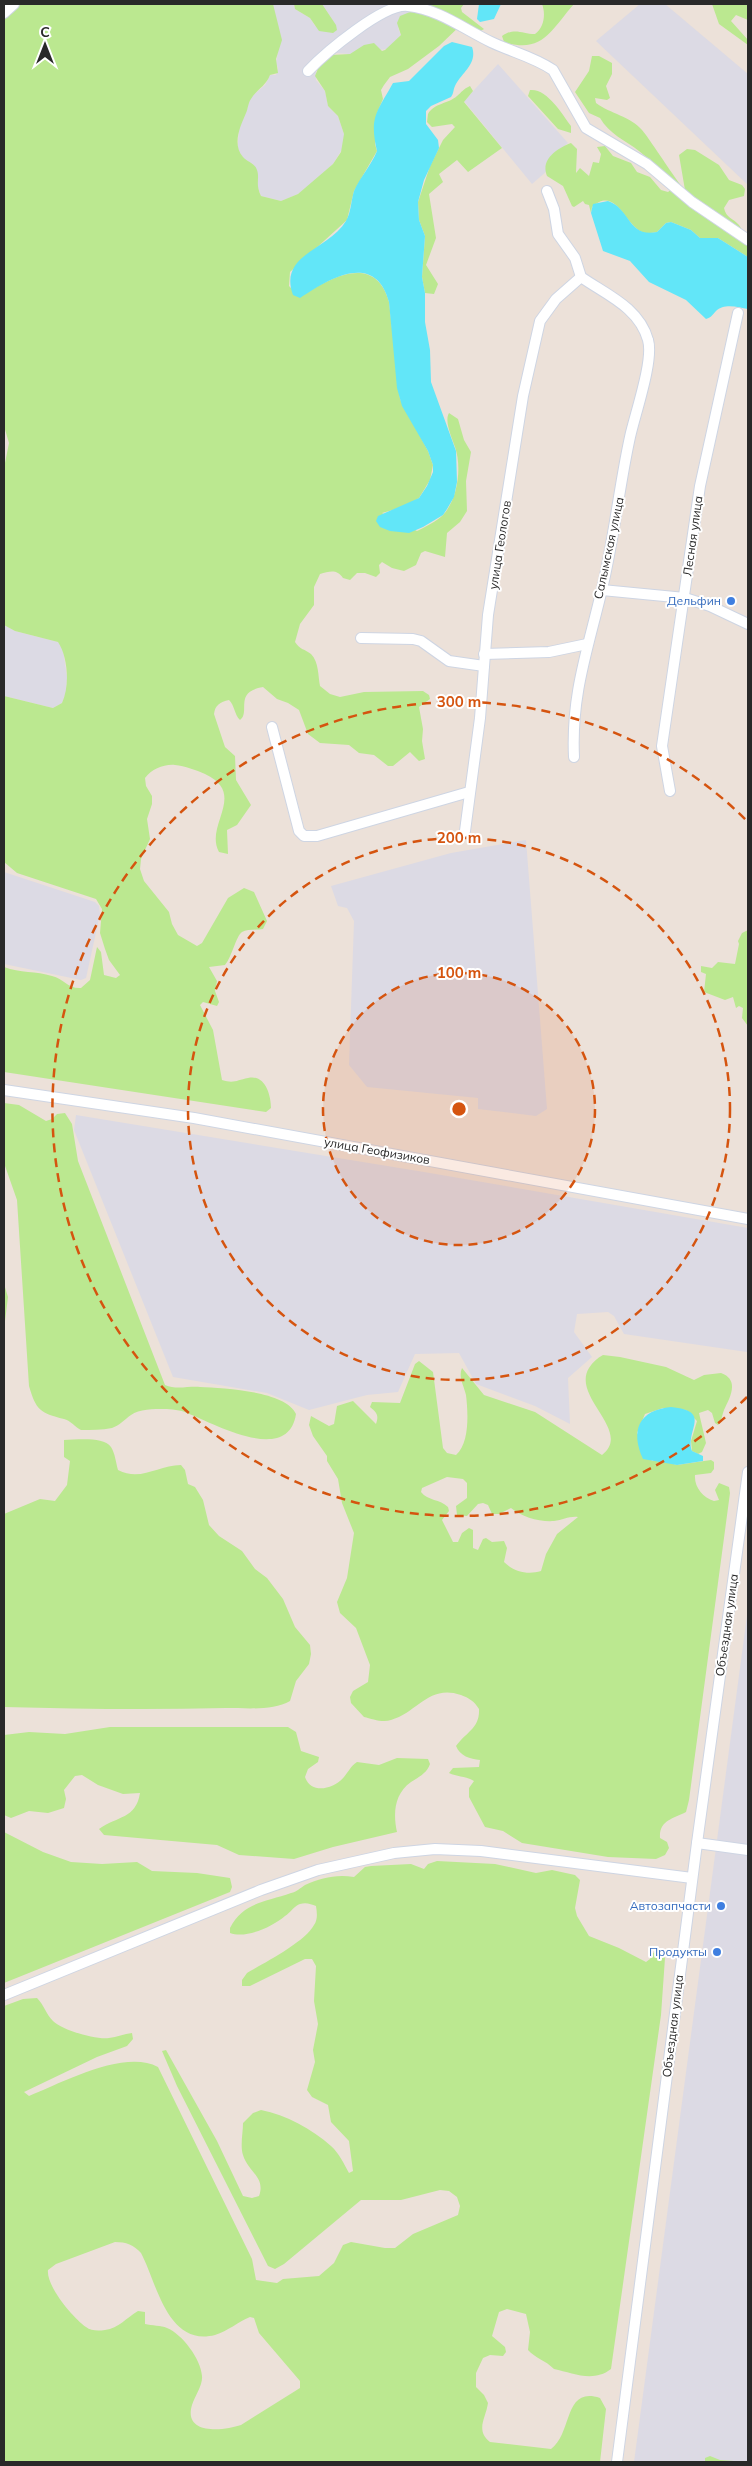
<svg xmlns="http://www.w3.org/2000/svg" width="752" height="2466" font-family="Mulish,sans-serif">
  <rect width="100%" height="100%" fill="#ece1d9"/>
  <g fill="#dcdae4">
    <polygon points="273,4 294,4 295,9 310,18 315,26 333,33 332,19 322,4 424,4 425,6 398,28 401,35 387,49 350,54 336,53 316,71 316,80 325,91 328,106 338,116 344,134 344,146 333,164 312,183 298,194 281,201 261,196 257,186 257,178 253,164 244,159 238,150 238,141 239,129 251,97 265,85 270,75 276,75 278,68 276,63 278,51"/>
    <polygon points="640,4 665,4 748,74 748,185 596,41"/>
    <polygon points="498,64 568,143 553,156 547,171 532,184 464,101"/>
    <polygon points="4,625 15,631 58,642 63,649 67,677 66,695 62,703 53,708 4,696"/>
    <polygon points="526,840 547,1109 536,1116 478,1109 478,1098 367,1087 349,1065 354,921 347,908 338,906 331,886 451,853"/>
    <polygon points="4,872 95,902 99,906 100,914 86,978 81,980 4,964"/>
    <polygon points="76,1115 424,1172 748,1228 747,1352 624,1334 614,1316 608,1312 577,1314 574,1332 592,1357 568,1378 570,1424 535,1406 476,1384 459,1353 415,1354 398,1392 367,1395 309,1410 267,1393 173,1377 74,1130"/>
    <polygon points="748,1608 748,2462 634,2462"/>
  </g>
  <g fill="#bbe890" fill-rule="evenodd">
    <path d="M 4,4 L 273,4 L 282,40 L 276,59 L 278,73 L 270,75 C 266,86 256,90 251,99 C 248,103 248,109 246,113 C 240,127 232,144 243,157 C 247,162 255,163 257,170 C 260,179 255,183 261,196 L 281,201 L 298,194 L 333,164 L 341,152 L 344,134 L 338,116 L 328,106 L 325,91 L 315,76 L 319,66 L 331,55 L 350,54 L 364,45 L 374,43 L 382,51 L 385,50 L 401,35 L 397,23 L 400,16 L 425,6 L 424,4 L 464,4 L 461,8 L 462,12 L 484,29 L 479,32 L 463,23 L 439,46 L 408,69 L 390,77 L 384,85 L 381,90 L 383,99 L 377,113 L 375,144 L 377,151 L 354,191 L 347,220 L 290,272 L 289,286 L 300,297 C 330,278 375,252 389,302 L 400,399 L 428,451 L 433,465 L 430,480 L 419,498 L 403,507 L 382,513 L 417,531 C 425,527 437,521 443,515 C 458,499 462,467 455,447 C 452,438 444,421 449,413 L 458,419 L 464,440 L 471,452 L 466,481 L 467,511 L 460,522 L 447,533 L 445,557 L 425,551 L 421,553 L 416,565 L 404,571 L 392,568 L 382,562 L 379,565 L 380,573 L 376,577 L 365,573 L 357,573 L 350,580 L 343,578 C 337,569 330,571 320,574 L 314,587 L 314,605 L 300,624 L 295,642 C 300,650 305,649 311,654 C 319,662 318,676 320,686 L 330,694 L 340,697 L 364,692 L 423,691 L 429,695 L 430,699 L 419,707 L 423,729 L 422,741 L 425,759 L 419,761 L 410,752 L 393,766 L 388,766 L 374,755 L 359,753 L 349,745 L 320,743 L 308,734 L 299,710 L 288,703 L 277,699 L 263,687 C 233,692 251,712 240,720 C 234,714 235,706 229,700 C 220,702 215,705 214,714 L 225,747 L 235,756 L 236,780 L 251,805 L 237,825 L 227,830 L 228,854 L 219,852 C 204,825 248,794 205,774 C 196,770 185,766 175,765 C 164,764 152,769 145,778 L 146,786 L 152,796 L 152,804 L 147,819 L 150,839 L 141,859 L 140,869 L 144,881 L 169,912 L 172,924 L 178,935 L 197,946 L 202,943 L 228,898 L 244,888 L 254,892 L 267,921 L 263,929 C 257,930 247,929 242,932 C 236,936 232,957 225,965 L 209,967 L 217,981 L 215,991 L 219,1002 L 217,1006 L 203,1002 L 200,1005 L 213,1030 L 222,1080 C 234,1084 237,1080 248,1078 C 265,1074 271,1095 271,1108 L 266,1112 L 4,1072 L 4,967 C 20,973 36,971 52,976 C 64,979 68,989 81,988 L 90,980 L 97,947 L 101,952 L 104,975 L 116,978 L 120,975 L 109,960 L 105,949 L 100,933 L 102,909 L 96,899 L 17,873 L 4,862 L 4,696 L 53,708 L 62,703 C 70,686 68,657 58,642 L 15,631 L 4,625 L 4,468 L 9,443 L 4,426 Z"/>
    <polygon points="294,4 322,4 336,25 337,30 333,33 319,31 310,18 295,9"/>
    <path d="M 542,4 L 574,4 C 551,30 543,54 504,42 L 502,36 C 515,27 522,34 535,34 C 544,28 546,14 542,4 Z"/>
    <polygon points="712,4 748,4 748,20 736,15 731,21 748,40 748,45 719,24"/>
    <path d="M 592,56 L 599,56 L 612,63 L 612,74 L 606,86 L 610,98 L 607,100 L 595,98 L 596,103 C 611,114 630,116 642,130 C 650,139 681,188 685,190 L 679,155 L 687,149 L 695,150 L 719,165 L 729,180 L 742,185 L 745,189 L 744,196 L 729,200 L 724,208 C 726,218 733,218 739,225 C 745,232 741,241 748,247 L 748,257 L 718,238 L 700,238 L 691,230 L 671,222 L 666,223 L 657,232 C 652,233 647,234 642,232 C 625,225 616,185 592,207 L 591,213 L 589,205 L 585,204 L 583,201 L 574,207 L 572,206 L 563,186 L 547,176 C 540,159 558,148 571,143 L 577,149 L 576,173 L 580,168 L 589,176 L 593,162 L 599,163 L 601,154 L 597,147 L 605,146 L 613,156 L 631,163 L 637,172 L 650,177 L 661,190 L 668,192 L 672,189 C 663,174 653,162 639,151 C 625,140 609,134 600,118 L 589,113 L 575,92 L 589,71 Z"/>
    <path d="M 470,86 L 473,91 L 464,102 L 502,148 L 468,172 L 457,160 L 439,174 L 443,182 L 429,194 L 436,238 L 426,265 L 438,284 L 434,294 L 425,293 L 422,277 L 425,236 L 419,220 L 418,202 L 430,166 L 443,140 L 455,127 L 452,124 L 432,127 L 427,122 L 428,114 C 434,103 448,104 457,96 C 462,92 463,89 470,86 Z"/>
    <path d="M 530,90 C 547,88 562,114 571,126 L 571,133 L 558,129 L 528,96 Z"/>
    <polygon points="748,930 748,1026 742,1018 743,1008 739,1006 736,1008 733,997 725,1000 704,992 706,974 701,972 701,966 712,968 718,962 735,964 739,944 738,941 742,933"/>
    <path d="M 4,1103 L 19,1105 L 46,1121 L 52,1119 L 57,1114 L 65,1113 L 72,1124 L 78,1161 L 165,1385 C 176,1390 188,1386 200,1387 C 223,1388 286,1391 296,1414 C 288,1466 213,1423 187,1413 C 181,1410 171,1409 164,1409 C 154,1409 139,1409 131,1415 C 124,1420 120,1425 112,1428 C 102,1430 91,1430 81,1430 C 75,1427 70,1420 64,1419 C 40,1413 36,1410 29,1386 L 17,1200 L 4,1163 Z"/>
    <polygon points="4,1284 8,1297 4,1329"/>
    <path d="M 603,1355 L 620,1357 L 666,1367 L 694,1380 L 704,1375 L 721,1373 C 740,1380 730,1397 724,1410 C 722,1415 722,1420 718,1425 L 715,1423 L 712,1413 L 708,1410 L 699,1413 L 706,1443 L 702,1452 L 698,1454 L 692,1451 L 691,1441 L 697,1421 L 686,1410 L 663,1408 L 645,1414 L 637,1433 L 652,1461 L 660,1460 L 677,1465 L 711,1460 L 714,1462 L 714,1469 L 711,1473 L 695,1475 C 694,1487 703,1498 714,1501 L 719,1500 L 715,1490 L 719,1483 L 729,1487 L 730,1493 L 689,1800 L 686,1812 C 673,1819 659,1820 660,1838 L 667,1842 L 669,1848 L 665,1855 L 656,1859 L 608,1857 L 522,1843 L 503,1831 L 485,1827 L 469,1797 L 469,1788 L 474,1781 C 466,1776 457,1777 449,1773 L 453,1768 L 479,1767 L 480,1760 C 470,1759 460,1756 456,1746 C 466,1732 480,1728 479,1709 C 474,1701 469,1698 461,1695 C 429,1684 418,1712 391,1720 C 383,1723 372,1719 364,1717 L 351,1703 L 350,1697 L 353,1691 L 368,1682 L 370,1665 L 356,1628 L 340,1613 L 337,1602 L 347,1578 L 354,1533 L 342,1503 L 338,1479 L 327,1461 L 327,1456 L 313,1436 L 309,1425 L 311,1416 L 329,1426 L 334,1424 L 337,1406 L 353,1401 L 376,1424 C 379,1415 377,1413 370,1407 L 372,1402 L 400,1403 L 415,1364 L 419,1361 L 433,1372 L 443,1448 L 447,1453 L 456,1455 C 470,1443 468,1412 466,1395 C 464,1386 458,1377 462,1368 L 484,1395 L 535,1412 L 602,1455 C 633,1431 571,1397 589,1368 C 593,1362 597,1358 603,1355 ZM 447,1477 L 463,1479 L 467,1483 L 467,1498 L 456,1506 L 457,1515 L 467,1516 L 478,1504 L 483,1503 L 488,1505 L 492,1514 L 499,1514 L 511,1508 C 522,1517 539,1522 554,1521 C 563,1520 569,1516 578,1517 L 557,1534 L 546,1554 L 541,1571 C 528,1575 514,1572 504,1562 L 507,1548 L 504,1541 L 492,1542 L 486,1538 L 483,1539 L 478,1550 L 473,1548 L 473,1530 L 469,1528 L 462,1533 L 458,1542 L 453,1542 L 442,1520 L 449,1511 L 448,1507 C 440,1499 428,1501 421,1492 L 422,1488 Z"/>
    <path d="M 64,1440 C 76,1440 103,1436 111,1447 C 115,1453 116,1463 118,1470 C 141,1482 158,1465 181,1465 L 185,1470 L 188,1484 L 195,1487 L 203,1500 L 209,1525 L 219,1536 L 242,1551 L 255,1569 L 267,1578 L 283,1599 L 295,1627 L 310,1645 L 311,1654 L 309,1664 L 296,1681 L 290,1701 C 273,1711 246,1708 226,1708 C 152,1710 78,1709 4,1707 L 4,1514 L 40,1499 L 55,1501 L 67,1485 L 70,1461 L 64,1457 Z"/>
    <path d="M 110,1727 L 288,1727 L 296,1732 L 301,1751 L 319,1757 L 318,1762 L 308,1769 L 305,1777 C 311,1795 334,1789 344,1777 C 349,1771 350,1767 357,1762 L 379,1765 L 397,1758 L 428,1759 L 430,1764 C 427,1773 419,1777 411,1782 C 394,1794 393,1814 397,1832 L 333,1847 L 294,1859 L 239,1855 L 217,1845 L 104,1835 L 99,1829 C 117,1816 136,1819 140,1793 L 123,1794 L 98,1785 L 82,1775 L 75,1776 L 64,1790 L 66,1799 L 64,1808 L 48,1813 L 29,1811 L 11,1818 L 4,1815 L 4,1735 L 29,1732 L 65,1734 Z"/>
    <polygon points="4,1832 43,1852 71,1862 102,1864 137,1862 152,1871 197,1873 230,1878 232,1887 230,1892 4,1983"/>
    <path d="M 437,1861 L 495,1864 L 536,1873 L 552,1870 L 575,1875 L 580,1880 L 575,1908 L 577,1916 L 589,1936 L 619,1948 L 646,1962 L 650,1959 L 653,1953 L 657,1951 L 662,1953 L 665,1958 L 661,2015 L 611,2369 C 593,2383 573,2373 554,2369 C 545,2360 535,2358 528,2350 L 530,2332 L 526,2314 L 507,2309 L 499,2312 L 492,2336 L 505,2347 L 506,2352 L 503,2356 L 490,2355 L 483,2358 L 476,2373 L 476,2387 L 484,2395 L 488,2403 C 486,2418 475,2430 490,2442 L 551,2449 C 573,2433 563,2386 600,2398 L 606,2409 L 600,2462 L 4,2462 L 4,2006 L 23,1999 L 37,1998 C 44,2005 46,2014 53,2021 C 62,2030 96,2040 109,2038 C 117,2037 124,2034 132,2033 L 133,2039 L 127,2046 L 97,2057 L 24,2092 L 29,2096 C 62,2083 124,2049 158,2067 L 252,2259 L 256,2280 L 277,2283 L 283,2279 L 319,2276 L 334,2263 L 343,2245 L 351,2242 L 385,2248 L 395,2248 L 413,2234 L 458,2215 L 460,2206 L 457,2197 L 449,2191 L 440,2190 L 401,2200 L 361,2200 L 284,2264 L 275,2269 L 268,2266 L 177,2086 L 162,2051 L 166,2050 L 217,2141 L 243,2196 L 252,2198 L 259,2196 C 266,2177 248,2172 243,2155 C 240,2146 243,2133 243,2123 L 253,2113 L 261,2110 C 286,2115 312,2129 331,2146 C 339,2153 344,2164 349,2173 L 353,2171 L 349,2141 L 331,2122 L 328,2105 L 312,2097 L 307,2090 L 315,2062 L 313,2050 L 318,2024 L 314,2001 L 316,1966 L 312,1959 L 305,1959 L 250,1986 L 242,1986 L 242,1980 L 247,1973 C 264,1963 305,1942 314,1925 C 318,1919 317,1913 316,1906 C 311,1904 306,1902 300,1904 C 295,1905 290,1913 285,1916 C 272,1927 246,1939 230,1933 L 230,1928 C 243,1902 266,1902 291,1893 C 297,1892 300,1888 305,1885 C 321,1878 336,1874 354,1877 L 365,1867 L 371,1866 L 411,1864 L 424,1869 L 428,1864 ZM 115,2242 C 126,2242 134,2245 141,2253 C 157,2283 167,2347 215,2335 C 228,2331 238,2322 250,2317 L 254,2318 L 259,2333 L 300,2381 L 300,2388 L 241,2425 C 223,2431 183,2435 192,2405 C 195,2396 203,2385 202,2376 C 201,2359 182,2334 167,2328 C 161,2325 152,2326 145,2324 L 145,2312 L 138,2311 C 126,2318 119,2328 105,2330 C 98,2331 91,2331 86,2327 C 73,2318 46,2286 48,2270 L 56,2264 Z"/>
    <polygon points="710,2456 720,2460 748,2462 705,2462 705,2458"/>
  </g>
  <g fill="#62e6f8">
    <polygon points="479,4 501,4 494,19 480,22 477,19"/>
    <path d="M 452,42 L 472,47 C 478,64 461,73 455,86 C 453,90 454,93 451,97 L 431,106 L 426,111 L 426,124 L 438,140 L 439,148 L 424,180 L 418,202 L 419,220 L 425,236 L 422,277 L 425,293 L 425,322 L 430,350 L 431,382 L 456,451 L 457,482 L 454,497 L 447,509 L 443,515 L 423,527 L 409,533 L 390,531 L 380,527 L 376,521 L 378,516 L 419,498 L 427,486 L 433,472 L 433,465 L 428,451 L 402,406 L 397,388 L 389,302 C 375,251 330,278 300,298 L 293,295 C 278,254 329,250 346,221 C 351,212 351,201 354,191 C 360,177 371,166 377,151 C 369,117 377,112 393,83 L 409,81 L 444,46 Z"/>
    <path d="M 608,201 C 630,208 628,238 657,232 L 666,223 L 671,222 L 691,230 L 700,238 L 718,238 L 748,257 L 748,309 C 738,307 724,303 716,311 C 712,315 712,317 706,319 L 686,300 L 649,282 L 630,261 L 603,251 L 591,213 L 593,204 Z"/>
    <path d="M 671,1407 C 713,1411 685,1430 692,1451 L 703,1456 L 703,1461 L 677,1465 L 643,1459 C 630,1430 639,1410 671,1407 Z"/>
  </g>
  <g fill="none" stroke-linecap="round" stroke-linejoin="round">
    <defs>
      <g id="minor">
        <polyline points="4,13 14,4"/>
        <path d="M 308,71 C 325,53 384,3 408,6 C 438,9 464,29 491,42 C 512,52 534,57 553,70 L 586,128 L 647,164 L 692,202 L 748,240"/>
        <path d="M 547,191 L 554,209 L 558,234 L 575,258 L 581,277 C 605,294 639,307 648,340 C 654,360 635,414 630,437 C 619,487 614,539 602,589 C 588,649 571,694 574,757"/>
        <polyline points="602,590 685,598 710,606 748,624"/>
        <polyline points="361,638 413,639 421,641 449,661 484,666"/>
        <polyline points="484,654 549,652 587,644"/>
        <polyline points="272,727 299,831 304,836 317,836 469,792"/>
        <polyline points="670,791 662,746 700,486 738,313"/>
        <polyline points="465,831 480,718 488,615 523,396 540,321 556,299 581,277"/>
        <polyline points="4,1090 194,1118 748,1219"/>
        <polyline points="697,1843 748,1850"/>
        <polyline points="4,1995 261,1890 318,1870 394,1853 435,1849 481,1851 692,1878"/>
        <polyline points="617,2462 697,1843 748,1472"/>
      </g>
    </defs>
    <use href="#minor" stroke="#ced5e3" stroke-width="12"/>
    <use href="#minor" stroke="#fff" stroke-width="10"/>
  </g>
  <circle cx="459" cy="1109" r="136" fill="#d5540f" fill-opacity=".12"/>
  <g fill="none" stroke="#d5540f" stroke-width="2.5" stroke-dasharray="9 6">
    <circle cx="459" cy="1109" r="136"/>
    <circle cx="459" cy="1109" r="271"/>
    <path d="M747 1397A407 407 0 1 1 747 821"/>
  </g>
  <g fill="#3f7fe0" stroke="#fff" stroke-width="2">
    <circle cx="731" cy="601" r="5"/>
    <circle cx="721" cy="1906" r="5"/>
    <circle cx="717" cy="1952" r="5"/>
  </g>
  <g text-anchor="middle" stroke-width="4" stroke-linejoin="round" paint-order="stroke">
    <g font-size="12" fill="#292929" stroke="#fff">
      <text transform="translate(693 536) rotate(-82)" y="4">Лесная улица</text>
      <text transform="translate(500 545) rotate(-81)" y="4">улица Геологов</text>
      <text transform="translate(609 548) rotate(-78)" y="4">Салымская улица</text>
      <text transform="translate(377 1151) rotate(10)" y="4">улица Геофизиков</text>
      <text transform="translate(727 1625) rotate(-82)" y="4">Объездная улица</text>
      <text transform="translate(673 2026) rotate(-83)" y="4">Объездная улица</text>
    </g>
    <g font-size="12" fill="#366cbe" stroke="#fff" text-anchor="end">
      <text x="721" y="605">Дельфин</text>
      <text x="711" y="1910">Автозапчасти</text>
      <text x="707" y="1956">Продукты</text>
    </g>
  </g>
  <circle cx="459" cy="1109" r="8" fill="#d5540f" stroke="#fff" stroke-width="2.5"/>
  <g font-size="15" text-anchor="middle" font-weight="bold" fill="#d5540f" stroke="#fff" stroke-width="4" stroke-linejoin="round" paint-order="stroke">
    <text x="459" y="707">300 m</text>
    <text x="459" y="843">200 m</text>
    <text x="459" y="978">100 m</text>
  </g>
  <rect width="752" height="2466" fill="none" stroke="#292929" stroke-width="10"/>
  <g transform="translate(45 45)" stroke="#ffffff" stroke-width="4" paint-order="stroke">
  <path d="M0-4L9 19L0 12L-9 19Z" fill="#292929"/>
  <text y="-8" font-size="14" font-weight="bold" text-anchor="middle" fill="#292929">С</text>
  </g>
</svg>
